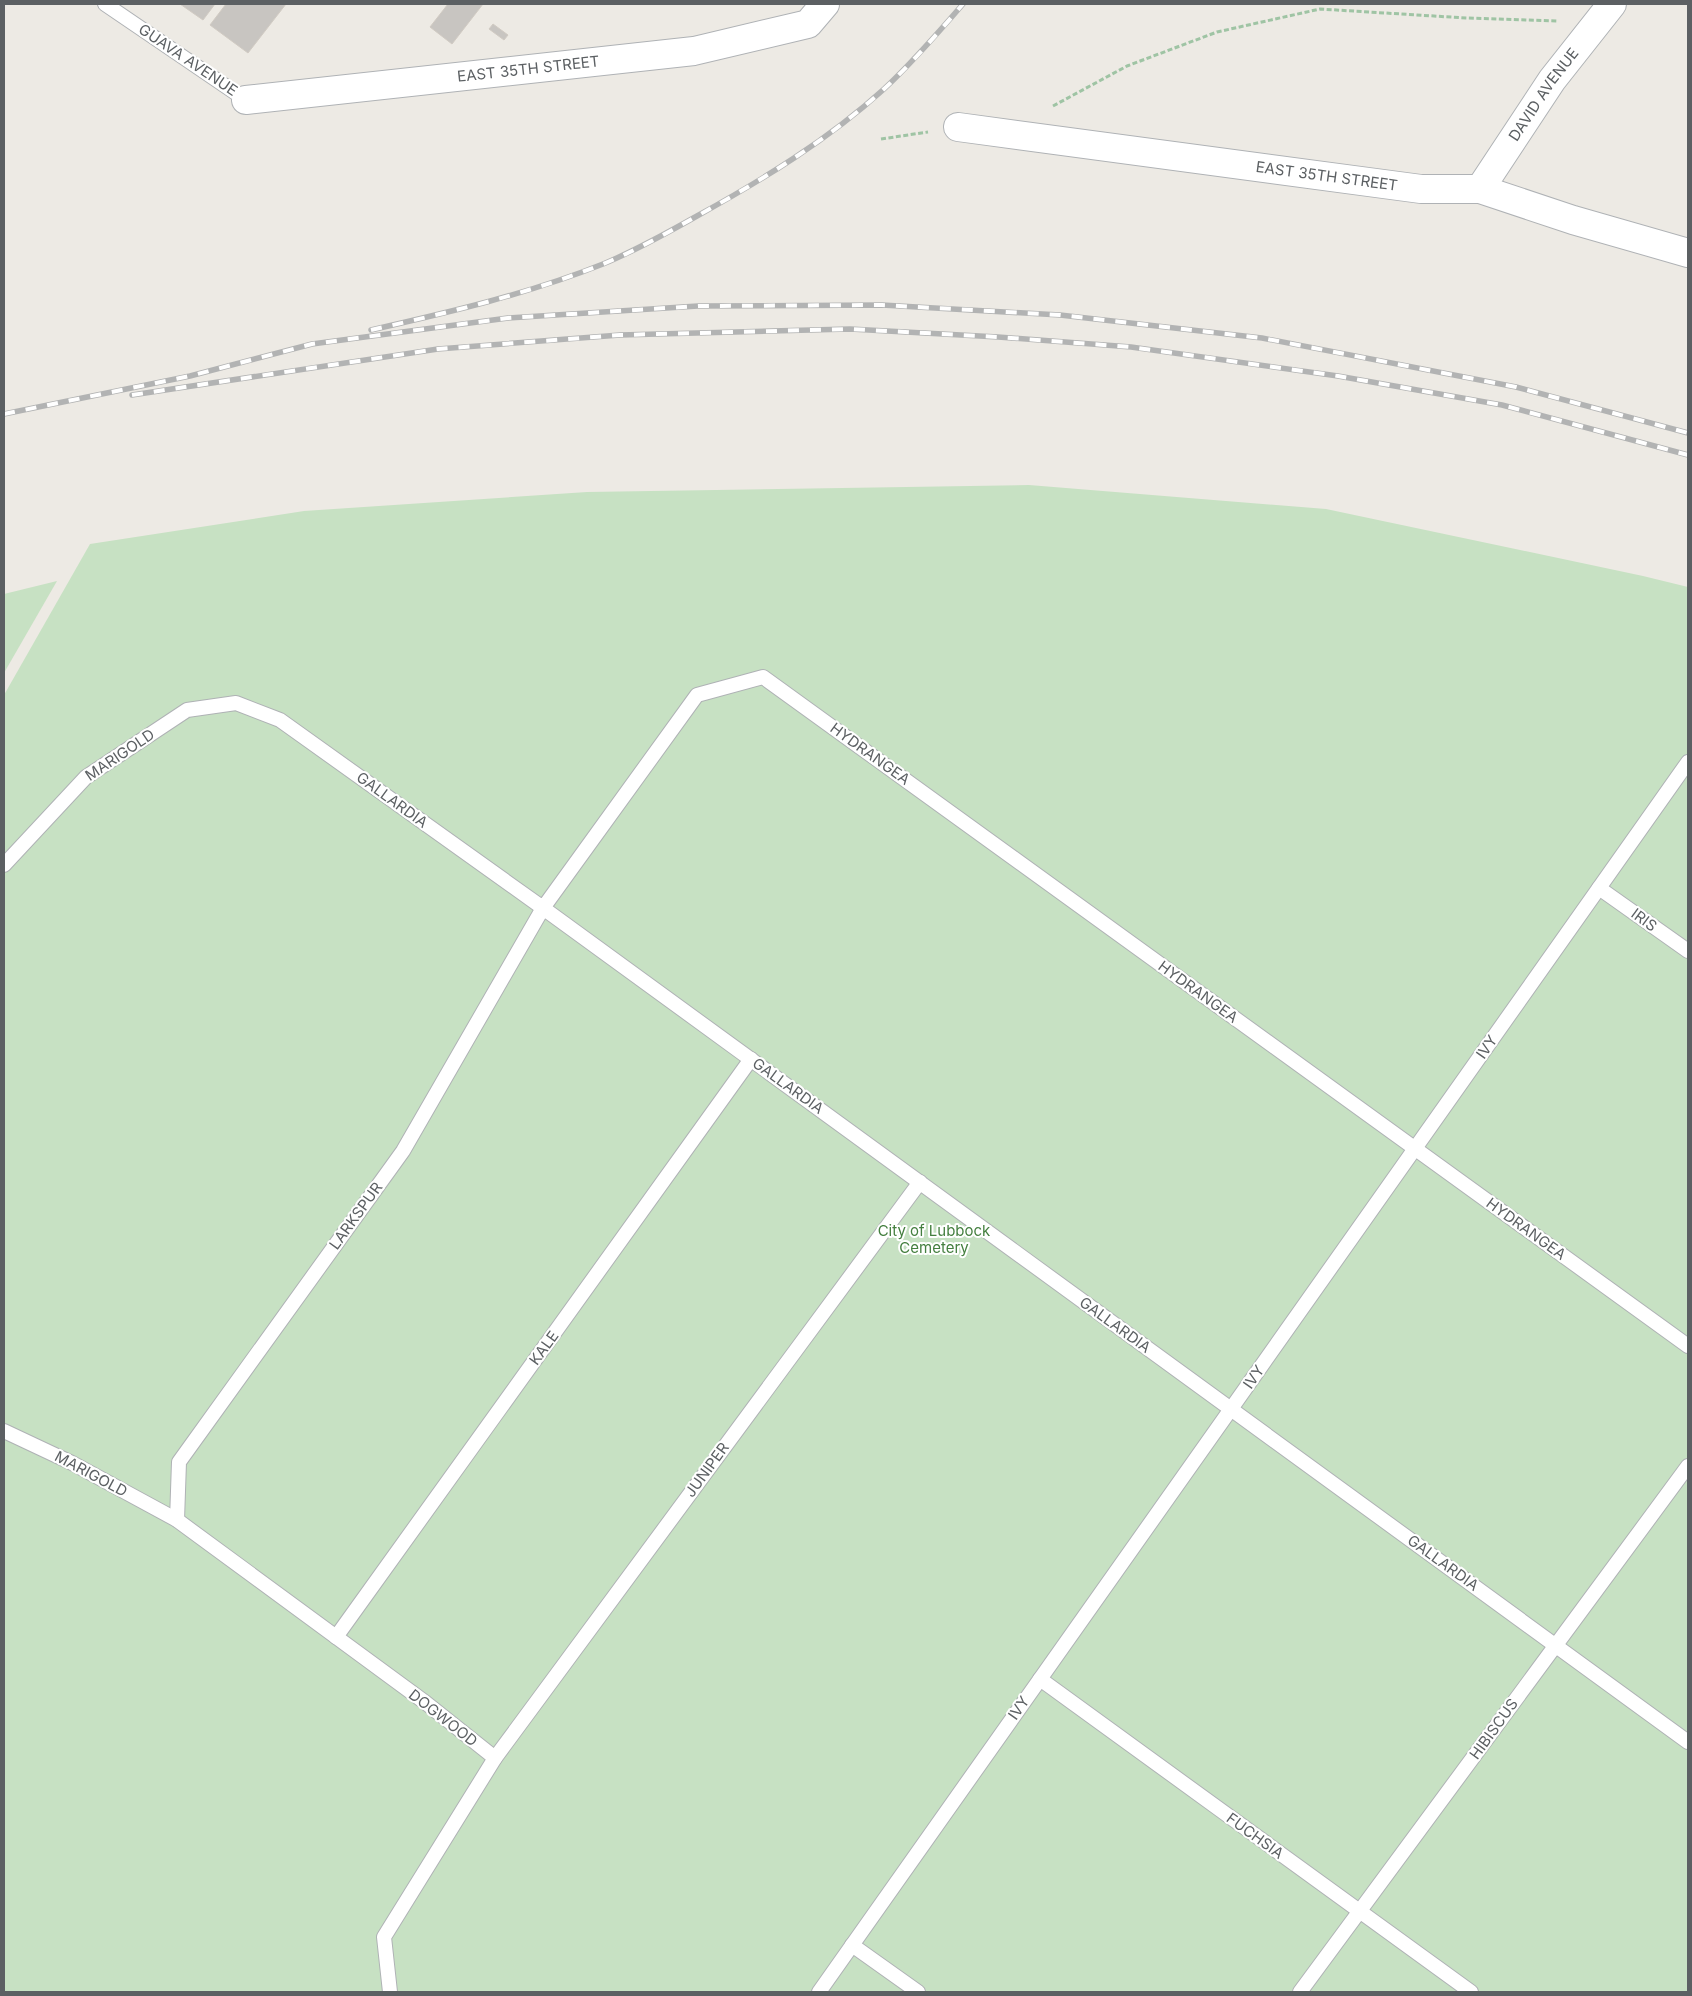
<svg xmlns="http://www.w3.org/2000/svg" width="1692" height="1996" font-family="Inter,sans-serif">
  <rect width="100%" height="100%" fill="#edeae4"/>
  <g fill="#c7e1c3">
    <polygon points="1029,485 1326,509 1643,576 1688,587 1688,1992 4,1992 4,695 90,544 304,511 587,492"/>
    <polygon points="57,581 4,673 4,594"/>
  </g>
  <g fill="#c8c5c1" stroke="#d1cbc3">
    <polygon points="180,4 215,4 203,20"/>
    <polygon points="226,4 286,4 248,53 210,25"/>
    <polygon points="448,4 483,4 452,44 430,27"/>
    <polygon points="493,24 508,35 504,40 489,29"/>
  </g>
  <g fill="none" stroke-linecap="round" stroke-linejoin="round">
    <defs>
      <g id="lane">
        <polyline points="105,4 246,100"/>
        <polyline points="4,865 86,777 187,710 236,703 280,720 543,908 697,695 763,677 1688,1346"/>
        <polyline points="1599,888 1688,951"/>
        <polyline points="4,1431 72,1463 177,1520 426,1703 495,1758 384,1937 390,1992"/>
        <polyline points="177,1520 179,1462 403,1151 543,908 1688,1742"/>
        <polyline points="336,1637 751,1059"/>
        <polyline points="1040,1679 1471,1992"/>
        <polyline points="495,1758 920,1182"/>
        <polyline points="852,1945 918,1992"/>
        <polyline points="819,1992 1688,762"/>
        <polyline points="1300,1992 1688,1466"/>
      </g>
      <g id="street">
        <path id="s1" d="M 246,100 L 694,51 L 808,24 L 825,4"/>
        <path id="s2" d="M 958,127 L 1421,189 L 1480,189 L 1573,220 L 1688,253"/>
        <path id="s3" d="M 1480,189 L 1552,80 L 1612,4"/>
      </g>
    </defs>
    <use href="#lane" stroke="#afb2b5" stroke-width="16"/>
    <use href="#street" stroke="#afb2b5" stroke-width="30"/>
    <g stroke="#9fc4a4" stroke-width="3" stroke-dasharray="5 2.5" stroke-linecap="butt">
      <polyline points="1053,106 1127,66 1217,32 1320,9 1466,18 1557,21"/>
      <polyline points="881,139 928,132"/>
    </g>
    <use href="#lane" stroke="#fff" stroke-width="14"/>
    <use href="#street" stroke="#fff" stroke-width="28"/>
    <defs>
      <g id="rail">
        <path d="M 371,330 C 450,312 528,294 603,264 C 635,251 667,233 697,216 C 762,180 828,140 884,89 C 912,63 938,33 963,4"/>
        <polyline points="132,395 438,349 620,335 850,329 998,337 1131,347 1338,376 1502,405 1688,455"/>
        <polyline points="4,414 190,376 312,344 508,318 698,306 882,305 1060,315 1262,338 1516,387 1688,433"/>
      </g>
    </defs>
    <use href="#rail" stroke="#b2b3b3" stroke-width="5.5"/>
    <use href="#rail" stroke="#fff" stroke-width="4" stroke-dasharray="11" stroke-linecap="butt"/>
  </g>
  <g text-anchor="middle" stroke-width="4" stroke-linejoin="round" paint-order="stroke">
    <g font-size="15" fill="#5c6063" stroke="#fff">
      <text transform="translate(188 60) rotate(34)" y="5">GUAVA AVENUE</text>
      <text dy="5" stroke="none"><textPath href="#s1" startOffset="284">EAST 35TH STREET</textPath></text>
      <text dy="5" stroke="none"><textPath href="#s3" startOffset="114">DAVID AVENUE</textPath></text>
      <text dy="5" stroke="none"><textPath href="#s2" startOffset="372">EAST 35TH STREET</textPath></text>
      <text transform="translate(870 754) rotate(36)" y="5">HYDRANGEA</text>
      <text transform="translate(120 755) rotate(-34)" y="5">MARIGOLD</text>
      <text transform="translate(392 800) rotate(36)" y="5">GALLARDIA</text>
      <text transform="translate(1644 920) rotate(36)" y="5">IRIS</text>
      <text transform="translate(1198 992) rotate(36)" y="5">HYDRANGEA</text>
      <text transform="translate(1487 1047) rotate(-55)" y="5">IVY</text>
      <text transform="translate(788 1086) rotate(36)" y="5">GALLARDIA</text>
      <text transform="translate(356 1216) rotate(-54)" y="5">LARKSPUR</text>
      <text transform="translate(1526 1229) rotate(36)" y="5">HYDRANGEA</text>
      <text transform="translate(1115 1325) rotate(36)" y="5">GALLARDIA</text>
      <text transform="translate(544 1348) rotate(-54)" y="5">KALE</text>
      <text transform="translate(1254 1377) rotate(-55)" y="5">IVY</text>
      <text transform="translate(707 1470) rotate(-54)" y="5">JUNIPER</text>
      <text transform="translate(91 1474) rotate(28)" y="5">MARIGOLD</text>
      <text transform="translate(1443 1563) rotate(36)" y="5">GALLARDIA</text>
      <text transform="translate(1019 1708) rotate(-55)" y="5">IVY</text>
      <text transform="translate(443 1718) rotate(38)" y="5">DOGWOOD</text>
      <text transform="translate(1494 1729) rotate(-54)" y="5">HIBISCUS</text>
      <text transform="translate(1255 1836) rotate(36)" y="5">FUCHSIA</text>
    </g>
    <g font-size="15" fill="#447f3f" stroke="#fff">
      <text x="934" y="1236">City of Lubbock<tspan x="934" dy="17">Cemetery</tspan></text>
    </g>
  </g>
  <rect width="1692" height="1996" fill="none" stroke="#5c6063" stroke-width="10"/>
</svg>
